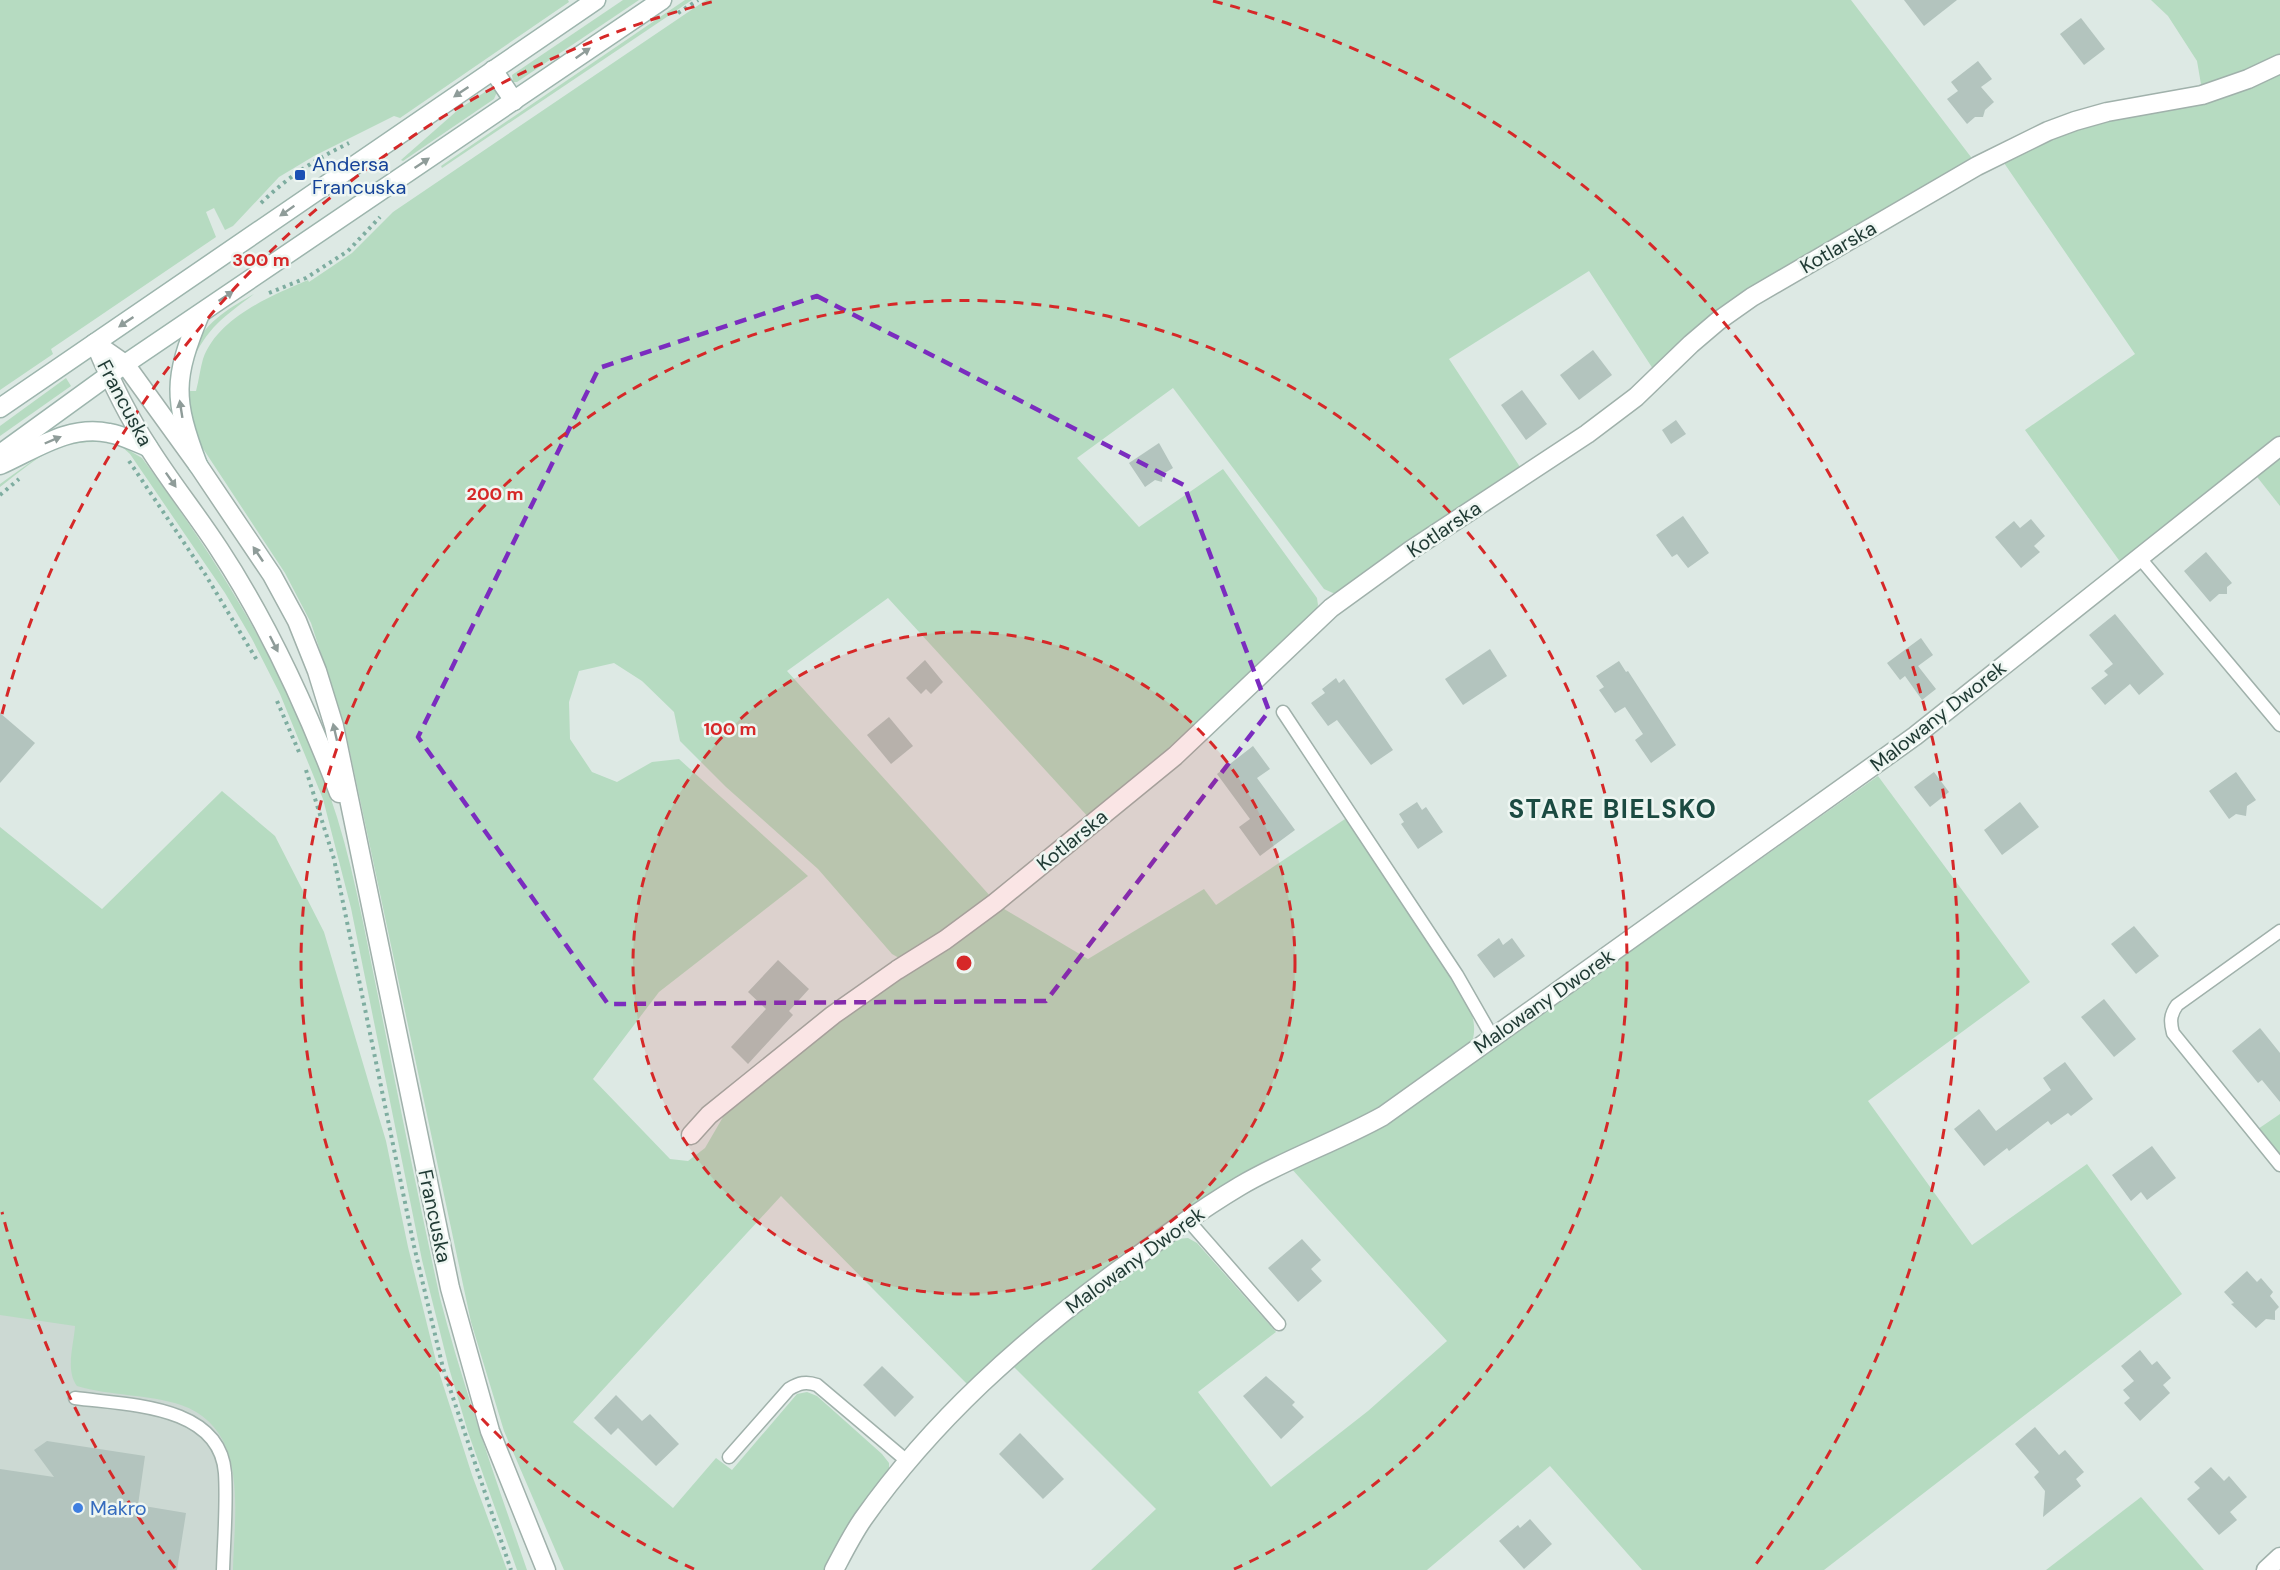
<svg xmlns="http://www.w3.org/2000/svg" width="2280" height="1570" font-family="'DM Sans',sans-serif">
  <rect width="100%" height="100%" fill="#dde9e4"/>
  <polygon fill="#ccd9d3" points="0,1292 178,1324 315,1570 0,1570"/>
  <g fill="#b6dbc1">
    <polygon points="0,0 568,0 569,2 400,118 394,116 314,156 279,177 233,226 225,230 214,208 206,212 216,237 51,349 53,354 0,390"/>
    <polygon points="623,0 639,0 517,82 513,82 512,75"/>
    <polygon points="685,0 692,0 442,168 441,166"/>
    <path d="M 706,0 L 1851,0 L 1974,161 L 1826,248 L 1655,372 L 1589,271 L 1449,359 L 1522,470 L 1341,593 L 1333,593 L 1324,589 L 1173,388 L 1077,458 L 1139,527 L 1223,469 L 1317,598 L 1318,605 L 1315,614 L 1172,753 L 1090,819 L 888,598 L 787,671 L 992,898 L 909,957 L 899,958 L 892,954 L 818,869 L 726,787 L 680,741 L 674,712 L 642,681 L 614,663 L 579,671 L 569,702 L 570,739 L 592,772 L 617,782 L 652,762 L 679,759 L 808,876 L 659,992 L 593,1079 L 670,1159 L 688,1161 L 705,1148 L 730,1105 L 770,1070 L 999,906 L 1088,959 L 1204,889 L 1216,905 L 1348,817 L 1456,984 C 1468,1005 1480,1021 1471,1045 L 1385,1105 L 1358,1121 L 1290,1151 L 970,1387 L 781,1196 L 573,1422 L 673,1508 L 716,1458 L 732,1470 L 797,1394 L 807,1392 L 817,1396 L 882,1454 L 889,1463 L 889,1473 L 826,1570 L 564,1570 L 504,1431 L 471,1322 L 344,724 L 311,623 L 285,573 L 200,444 L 190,423 L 185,391 L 196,391 C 199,380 200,369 203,359 C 218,317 271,296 308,280 L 309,282 L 352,253 L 393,212 Z"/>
    <polygon points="2151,0 2280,0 2280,56 2202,90 2197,61 2168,16"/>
    <polygon points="2280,70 2280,438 2121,563 2025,430 2135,354 2002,160 2050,136"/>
    <polygon points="491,88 497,92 494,99 403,161 401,160 459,109"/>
    <path d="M 254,294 C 224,317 207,327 191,364 C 193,358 194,351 196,345 C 206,321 233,306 254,294 Z"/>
    <polygon points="66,378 71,386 0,436 0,426"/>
    <path d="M 98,439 L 97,442 C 52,441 33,462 0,487 L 0,484 L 46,451 L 70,440 Z"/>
    <path d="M 120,445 L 142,458 C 219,561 286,672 329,793 C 352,858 364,928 378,996 C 398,1096 418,1197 440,1298 C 464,1390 496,1480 527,1570 L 517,1570 L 468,1432 L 449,1368 L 422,1260 L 351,908 L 323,799 L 280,694 L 252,639 L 225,593 L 130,454 Z"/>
    <polygon points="2280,453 2280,506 2254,473"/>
    <polygon points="1878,776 2030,982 1868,1101 1972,1245 2087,1164 2182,1294 1824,1570 1642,1570 1550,1466 1427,1570 1091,1570 1156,1509 1011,1364 1100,1292 1177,1239 1188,1238 1197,1243 1276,1332 1198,1392 1271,1487 1368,1411 1447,1341 1290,1167 1388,1122"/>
    <path d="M 222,791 L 275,836 L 324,932 L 386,1141 L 408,1247 L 438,1369 L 472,1475 L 507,1570 L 233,1570 C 234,1513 250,1429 181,1405 C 148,1394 110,1396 77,1386 C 65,1370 74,1344 75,1326 L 0,1315 L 0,827 L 102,909 Z"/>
    <polygon points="2280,1114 2280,1156 2258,1129"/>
    <polygon points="2141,1497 2204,1570 2046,1570"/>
  </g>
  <g fill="#b3c4be">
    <polygon points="1904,0 1957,0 1924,26"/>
    <polygon points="2081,18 2105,49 2084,65 2060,34"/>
    <polygon points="1978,61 1992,79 1981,87 1994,102 1985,110 1983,117 1975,117 1967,124 1947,99 1958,91 1951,82"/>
    <polygon points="1593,350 1612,375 1579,400 1560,375"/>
    <polygon points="1522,390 1547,424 1526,440 1501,405"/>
    <polygon points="1676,420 1686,434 1671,444 1662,430"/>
    <polygon points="1159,443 1173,468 1163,474 1162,482 1155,480 1145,487 1129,463"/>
    <polygon points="1683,516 1709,553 1688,568 1677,554 1672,557 1656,535"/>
    <polygon points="2031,519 2045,536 2034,546 2040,552 2021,568 1995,537 2014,521 2020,528"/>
    <polygon points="2206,552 2232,583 2227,587 2227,594 2219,594 2210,602 2184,571"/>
    <polygon points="2115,614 2164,674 2139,695 2130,684 2105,705 2091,688 2108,675 2104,671 2113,664 2089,635"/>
    <polygon points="1921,638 1933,655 1918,666 1936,689 1922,700 1905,676 1900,680 1887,663"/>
    <polygon points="1490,649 1507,676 1463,705 1445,679"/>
    <polygon points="925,660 943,682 931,694 926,689 921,694 906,678"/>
    <polygon points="1619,661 1626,672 1628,671 1676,745 1651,763 1635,740 1643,734 1625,707 1615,713 1599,690 1604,687 1596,676"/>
    <polygon points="1336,678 1339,683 1344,679 1393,750 1371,765 1337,720 1328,726 1311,703 1325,693 1322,689"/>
    <polygon points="0,713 35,743 0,783"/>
    <polygon points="889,717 913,746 891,764 867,735"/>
    <polygon points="1253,746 1270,769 1257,778 1295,830 1260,856 1239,827 1250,819 1217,774"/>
    <polygon points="1934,772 1949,792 1930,807 1914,787"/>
    <polygon points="2236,772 2256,800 2247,806 2246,816 2236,814 2229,819 2209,791"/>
    <polygon points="1417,802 1422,810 1426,807 1443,832 1418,849 1401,824 1404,822 1399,814"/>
    <polygon points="2020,802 2039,827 2002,855 1984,830"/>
    <polygon points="2134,926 2159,956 2136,974 2111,944"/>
    <polygon points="1499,938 1503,945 1512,938 1525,956 1494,978 1477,955"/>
    <polygon points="778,960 809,989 789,1011 793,1015 748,1064 731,1047 766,1009 748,992"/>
    <polygon points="2104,999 2136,1039 2114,1057 2081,1017"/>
    <polygon points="2260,1028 2280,1053 2280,1102 2262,1080 2258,1083 2232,1051"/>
    <polygon points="2065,1062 2093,1099 2071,1116 2068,1113 2051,1125 2048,1121 2009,1151 2007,1148 1984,1166 1954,1129 1979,1109 1996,1131 2051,1090 2043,1078"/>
    <polygon points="2152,1146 2176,1178 2147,1200 2141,1192 2131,1201 2112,1175"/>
    <polygon points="1302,1239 1321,1260 1311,1269 1322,1281 1298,1302 1268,1268"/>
    <polygon points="2247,1271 2257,1282 2261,1278 2273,1292 2270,1296 2279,1307 2275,1311 2275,1320 2266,1319 2256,1328 2231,1304 2234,1303 2224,1292"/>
    <polygon points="2140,1350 2152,1365 2157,1361 2171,1378 2163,1385 2170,1393 2140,1421 2124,1403 2130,1398 2123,1390 2134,1381 2121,1366"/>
    <polygon points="882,1366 914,1397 895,1417 863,1385"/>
    <polygon points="1266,1376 1295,1402 1292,1405 1304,1417 1281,1439 1243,1396"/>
    <polygon points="616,1395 642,1421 650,1414 679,1444 656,1466 618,1428 611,1435 594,1418"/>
    <polygon points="2035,1427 2059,1455 2065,1450 2084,1472 2076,1479 2081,1486 2043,1517 2045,1491 2034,1477 2039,1472 2015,1444"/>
    <polygon points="1020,1433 1064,1479 1043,1499 999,1454"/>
    <polygon points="47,1441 145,1456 138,1505 186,1513 177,1570 0,1570 0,1469 54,1477 34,1450"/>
    <polygon points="2211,1467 2224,1481 2229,1476 2247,1497 2230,1512 2237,1520 2219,1535 2187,1499 2200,1488 2194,1482"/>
    <polygon points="1530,1519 1552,1544 1524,1569 1499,1541 1518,1525 1520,1528"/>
  </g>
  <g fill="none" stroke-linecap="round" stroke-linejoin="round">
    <defs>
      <g id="lane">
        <polyline points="2139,557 2280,725"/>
        <polyline points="1283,712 1457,975 1493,1038"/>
        <path d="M 2280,931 L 2177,1005 C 2170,1015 2170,1022 2173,1033 L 2280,1165"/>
        <polyline points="1187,1219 1279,1324"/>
        <path d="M 75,1398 C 126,1405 220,1404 225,1473 C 227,1505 224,1538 223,1570"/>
        <path d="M 729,1457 L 789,1389 C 799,1383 806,1381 817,1385 L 907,1461"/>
      </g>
      <g id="street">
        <polyline points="95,343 125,364 198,465 272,575 297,621 317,671 334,726 450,1288 490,1431 546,1570"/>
        <path d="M 95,343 C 110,379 127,415 149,448 C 171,483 197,515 219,549 C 269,625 307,709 339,793"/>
        <polyline points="691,1135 709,1115 833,1015 897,970 945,940 995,903 1175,756 1331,608 1411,550 1587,434 1636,397 1691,344 1718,321 1752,297 1977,166 2048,131 2075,121 2107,112 2202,95 2248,79 2280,64"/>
        <path d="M 834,1570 C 843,1553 852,1535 863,1519 C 933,1420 1023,1340 1120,1269 C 1159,1240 1198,1211 1240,1186 C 1286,1159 1336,1142 1383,1116 L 1915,736 L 2280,446"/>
        <polyline points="2266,1570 2280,1557"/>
      </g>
      <g id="secondary">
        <polyline points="493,70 514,101"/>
        <polyline points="0,408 596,0"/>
        <polyline points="0,454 109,375 662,0"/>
        <path d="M 0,465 C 34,450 70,424 109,433 C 122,435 135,442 148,447"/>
        <path d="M 198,465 C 173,399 173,379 200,314"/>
      </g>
    </defs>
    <use href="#lane" stroke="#a0b1ab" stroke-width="15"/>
    <use href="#street" stroke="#a0b1ab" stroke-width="21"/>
    <use href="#secondary" stroke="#9db5ad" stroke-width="21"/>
    <g stroke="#7eada0" stroke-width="4" stroke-dasharray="3 4.5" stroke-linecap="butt">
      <polyline points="678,13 698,0"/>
      <path d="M 261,203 C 289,176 314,160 349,143"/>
      <polyline points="269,293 306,278 348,251 380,217"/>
      <polyline points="129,461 205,574 258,662"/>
      <polyline points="0,495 19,479"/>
      <polyline points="277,701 299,752"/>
      <polyline points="306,770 334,859 414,1246 443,1368 511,1570"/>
    </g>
    <use href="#lane" stroke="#fff" stroke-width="12"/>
    <use href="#street" stroke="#fff" stroke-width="18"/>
    <use href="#secondary" stroke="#fff" stroke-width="18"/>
  </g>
  <defs><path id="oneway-solid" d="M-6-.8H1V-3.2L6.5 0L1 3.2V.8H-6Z" transform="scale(1.5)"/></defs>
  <g fill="#8f9c99">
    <use href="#oneway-solid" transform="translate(583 53) rotate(-35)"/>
    <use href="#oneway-solid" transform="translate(461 92) rotate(146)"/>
    <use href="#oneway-solid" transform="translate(422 163) rotate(-34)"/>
    <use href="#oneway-solid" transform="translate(287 211) rotate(145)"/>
    <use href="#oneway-solid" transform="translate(226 296) rotate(-34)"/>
    <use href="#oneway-solid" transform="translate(126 322) rotate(146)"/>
    <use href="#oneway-solid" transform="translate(181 409) rotate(-99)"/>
    <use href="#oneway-solid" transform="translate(53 440) rotate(-23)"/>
    <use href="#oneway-solid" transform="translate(171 480) rotate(55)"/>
    <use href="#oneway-solid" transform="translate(258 554) rotate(-124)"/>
    <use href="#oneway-solid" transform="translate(274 644) rotate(63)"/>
    <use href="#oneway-solid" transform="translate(335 732) rotate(-103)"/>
  </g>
  <path fill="none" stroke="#7b2cbf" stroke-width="4.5" stroke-dasharray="12 8" stroke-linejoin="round" d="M 817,296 L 1184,485 L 1269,711 L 1046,1001 L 608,1004 L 418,737 L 599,368 Z"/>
  <circle cx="964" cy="963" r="331" fill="#d62828" fill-opacity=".12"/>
  <g fill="none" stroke="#d62828" stroke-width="3" stroke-dasharray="10 8">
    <circle cx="964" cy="963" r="331"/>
    <path d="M694 1569A663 663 0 1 1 1234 1569"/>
    <path d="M175 1568A994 994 0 0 1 2 1212M2 714A994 994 0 0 1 715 1M1213 1A994 994 0 0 1 1753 1568"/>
  </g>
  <rect fill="#1a4fb4" stroke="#eef6f2" stroke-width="2" x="294" y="169" width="12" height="12" rx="3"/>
  <circle fill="#3f7fe0" stroke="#eef6f2" stroke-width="2" cx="78" cy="1508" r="6"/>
  <g text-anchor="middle" stroke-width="5" stroke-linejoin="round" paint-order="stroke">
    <g font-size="20" fill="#164399" stroke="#eef6f2" text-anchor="start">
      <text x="312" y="171">Andersa<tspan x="312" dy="23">Francuska</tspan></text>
    </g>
    <g font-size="20" fill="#1f3933" stroke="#eef6f2">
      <text transform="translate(1838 247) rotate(-30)" y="7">Kotlarska</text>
      <text transform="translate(125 403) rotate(62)" y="7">Francuska</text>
      <text transform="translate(1444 529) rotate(-34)" y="7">Kotlarska</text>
      <text transform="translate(1938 716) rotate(-38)" y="7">Malowany Dworek</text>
      <text transform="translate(1072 840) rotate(-39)" y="7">Kotlarska</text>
      <text transform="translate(1544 1001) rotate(-35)" y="7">Malowany Dworek</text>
      <text transform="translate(435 1216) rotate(78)" y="7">Francuska</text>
      <text transform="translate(1135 1260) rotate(-36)" y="7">Malowany Dworek</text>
    </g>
    <g font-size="20" fill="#366cbe" stroke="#eef6f2" text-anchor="start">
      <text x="90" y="1515">Makro</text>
    </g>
    <g font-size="26" font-weight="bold" letter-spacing="1.5" fill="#1b4a41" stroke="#eef6f2">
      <text x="1613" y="818">STARE BIELSKO</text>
    </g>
  </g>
  <circle cx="964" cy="963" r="9" fill="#d62828" stroke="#eef6f2" stroke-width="3"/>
  <g font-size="18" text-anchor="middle" font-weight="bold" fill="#d62828" stroke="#eef6f2" stroke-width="5" stroke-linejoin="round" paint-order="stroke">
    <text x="261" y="266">300 m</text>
    <text x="495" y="500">200 m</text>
    <text x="730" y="735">100 m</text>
  </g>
</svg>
